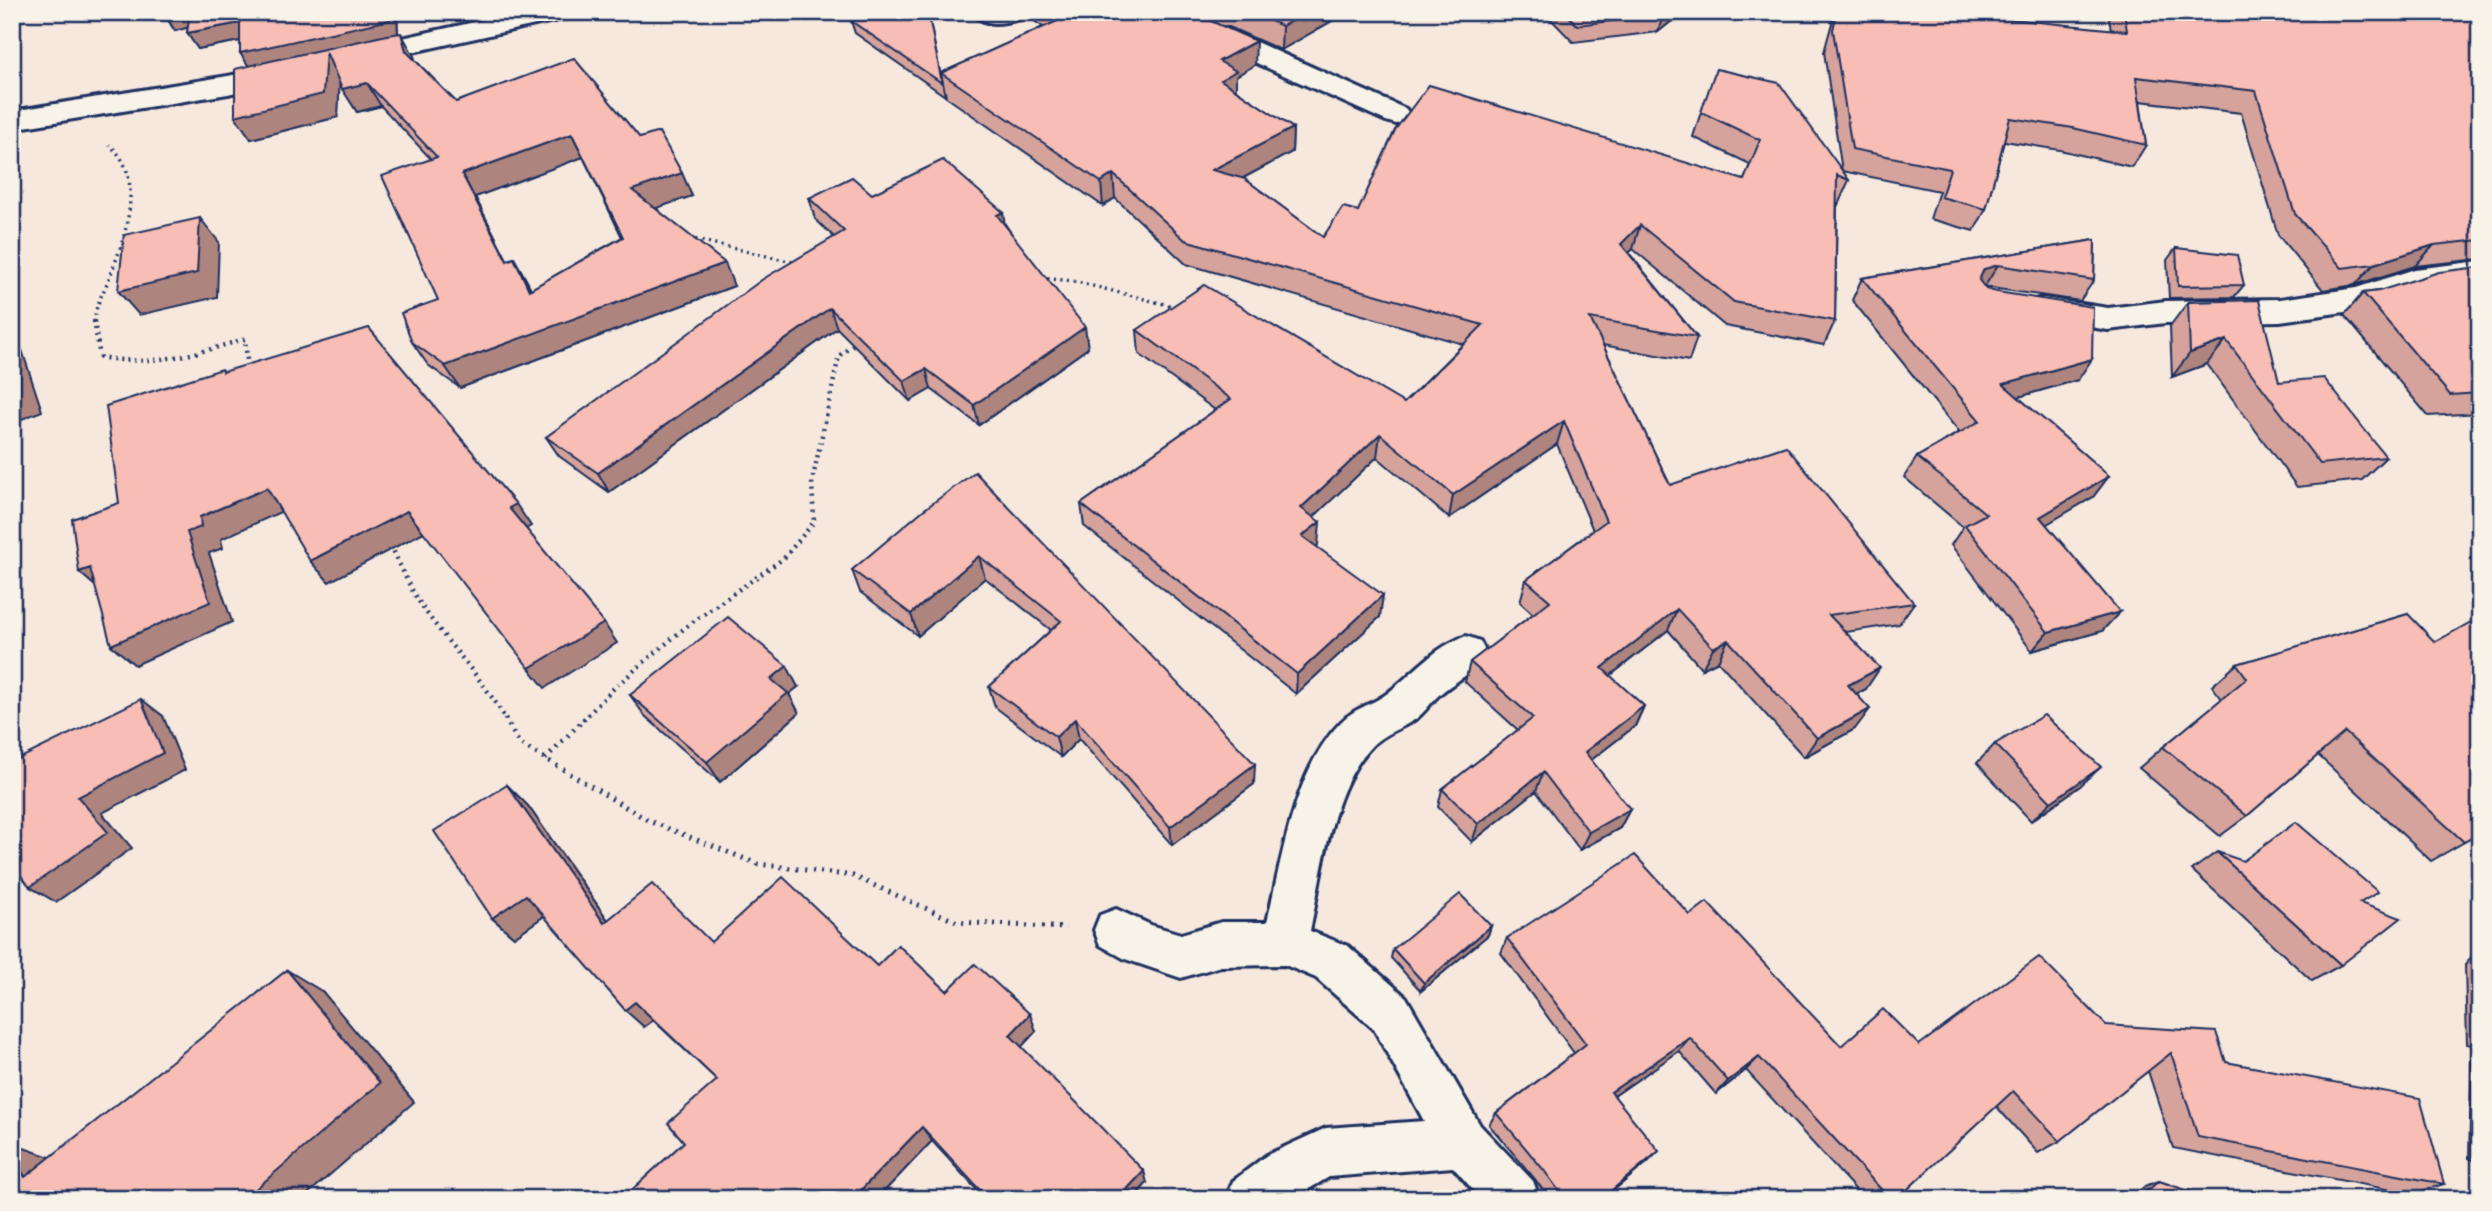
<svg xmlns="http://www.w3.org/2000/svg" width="2492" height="1211" font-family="Kalam,sans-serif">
  <rect width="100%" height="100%" fill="#f7e8de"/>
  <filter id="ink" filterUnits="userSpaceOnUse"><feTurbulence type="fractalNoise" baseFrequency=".0143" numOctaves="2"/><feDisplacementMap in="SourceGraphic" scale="14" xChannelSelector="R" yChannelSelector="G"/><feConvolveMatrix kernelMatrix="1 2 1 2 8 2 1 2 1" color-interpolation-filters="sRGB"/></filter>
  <g filter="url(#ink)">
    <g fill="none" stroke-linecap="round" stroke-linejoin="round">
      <defs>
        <g id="minor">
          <polygon points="520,12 571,12 567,18 558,20 358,64 348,62 344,56 348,50"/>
          <path d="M 973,12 L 1028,12 L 1024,18 C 1008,22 984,29 973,12 Z"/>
          <polygon points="1114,12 1148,12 1168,22 1227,29 1406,109 1410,115 1406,121 1396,124 1386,121 1212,43 1152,36 1118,18"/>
          <polygon points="286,64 296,66 300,72 296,78 228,94 12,129 12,111 228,76"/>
          <polygon points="2480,261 2480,283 2418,291 2359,310 2280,321 2166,323 2108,330 2031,317 2027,309 2031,301 2043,298 2108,308 2166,301 2280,299 2356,288 2415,269"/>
          <path d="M 1466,636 L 1480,641 L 1486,653 C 1476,673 1455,680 1439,695 C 1431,702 1425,712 1417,718 C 1400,730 1382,733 1368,750 C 1329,795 1322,875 1310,931 L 1348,946 L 1406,997 L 1480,1125 L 1533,1181 L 1540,1199 L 1481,1199 L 1453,1167 L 1329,1177 L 1292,1199 L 1226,1199 L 1233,1181 L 1267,1155 L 1326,1128 L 1424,1121 L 1374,1029 L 1316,978 L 1285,965 L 1221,966 L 1181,978 L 1125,959 L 1100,945 L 1094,930 L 1100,915 L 1116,909 L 1151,925 L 1181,934 L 1221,922 L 1267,922 C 1282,859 1294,770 1340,723 C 1355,707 1373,705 1389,692 C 1415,672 1434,647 1466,636 Z"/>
        </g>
      </defs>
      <use href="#minor" stroke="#1b2f5e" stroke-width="6"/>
      <g stroke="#1b2f5e" stroke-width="3.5" stroke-dasharray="2 4.5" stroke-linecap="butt">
        <polyline points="689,238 797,263"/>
        <polyline points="1041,278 1073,281 1176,307"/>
        <path d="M 94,322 C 95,305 104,292 110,276 C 125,239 147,174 109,145"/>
      </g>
      <g stroke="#1b2f5e" stroke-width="4.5" stroke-dasharray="2 5" stroke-linecap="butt">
        <path d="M 94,321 L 100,357 C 152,367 195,354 245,339 L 248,370"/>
        <path d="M 391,545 C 401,568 411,591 426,612 C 452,649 484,680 506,720"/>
        <polyline points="583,720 616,686 687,626 784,558 814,522 812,482 839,356 857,342"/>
      </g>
      <g stroke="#1b2f5e" stroke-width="5" stroke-dasharray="2 6" stroke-linecap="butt">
        <polyline points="505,718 519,743 649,821 758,864 853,876 957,922 1066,928"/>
        <polyline points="545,759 585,718"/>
      </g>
      <use href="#minor" fill="#f7f3e8" fill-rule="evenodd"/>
    </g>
    <g fill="#d5a39b" stroke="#1b2f5e" stroke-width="2" fill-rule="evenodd">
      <path d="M 164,12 L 397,12 L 398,34 L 414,56 L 415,60 L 456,102 L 640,138 L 692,196 L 656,208 L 734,286 L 460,388 L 428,365 L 412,342 L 438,300 L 431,159 L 381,106 L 357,112 L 339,82 L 338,117 L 251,139 L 248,66 L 240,41 L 198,49 L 187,33 L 188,27 L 175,31 L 165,15 ZM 583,157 L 622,237 L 531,289 L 514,258 L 507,260 L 475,197 Z"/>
      <polygon points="928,12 945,96 855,33 851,21"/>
      <polygon points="1027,12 1146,12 1149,14 1160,15 1154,12 1338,12 1337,18 1281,50 1227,26 1220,26 1255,65 1236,76 1236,90 1293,128 1292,152 1243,178 1323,237 1358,211 1744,180 1750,164 1693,137 1701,112 1849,180 1838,205 1837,204 1835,321 1824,345 1725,326 1633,249 1629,253 1697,337 1689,361 1603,345 1670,485 1914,603 1899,624 1846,632 1866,689 1856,694 1855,729 1804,757 1718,661 1702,669 1668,630 1610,676 1644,706 1635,726 1591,760 1630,809 1620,828 1580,850 1536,791 1472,842 1438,807 1442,789 1518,730 1465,682 1470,662 1533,614 1520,602 1526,580 1593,530 1557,444 1449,518 1377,457 1313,517 1318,545 1316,547 1380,617 1296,694 1084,526 1081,504 1215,410 1139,354 1137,330 1404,403 1463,344 1186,264 1115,198 1103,206 946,97 941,73 1043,27 1028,17"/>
      <polygon points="1544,12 1683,12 1658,32 1573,42"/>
      <polygon points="1835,12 1979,12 1980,16 2111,30 2108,12 2480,12 2480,259 2415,266 2355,285 2323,290 2278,235 2241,113 2140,101 2146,145 2132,167 2060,150 2004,141 1986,209 1974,231 1930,219 1939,191 1842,171 1824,52"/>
      <polygon points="872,194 1005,224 1088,348 979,425 931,389 910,401 837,328 609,492 559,456 546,437 834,237 815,219 809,198"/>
      <polygon points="2095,240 2094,280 2080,301 1984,287 2078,380 2018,397 2109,476 2093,497 2046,524 2102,631 2032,651 1951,545 1963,527 1904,477 1917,457 1959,432 1852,300 1862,278"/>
      <polygon points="2176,248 2244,285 2234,297 2169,298 2167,260"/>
      <polygon points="2480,267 2480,413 2428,416 2344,315 2363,293 2379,291"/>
      <polygon points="2188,302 2279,382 2386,457 2362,480 2297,487 2207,364 2172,377 2170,326"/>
      <polygon points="975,472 1254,784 1172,845 1079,739 1061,757 995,707 989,687 1051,630 985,578 918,636 860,592 852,570"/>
      <polygon points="2408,614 2480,833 2431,861 2318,755 2247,816 2220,836 2139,768 2163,747 2222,699 2212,686 2237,664"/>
      <polygon points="798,687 789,694 799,713 720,782 645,716 630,695"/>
      <polygon points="1995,744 2080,786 2031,821 1977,763"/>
      <polygon points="507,785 528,806 608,920 711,942 877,966 947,991 1036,1031 1021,1047 1147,1183 1133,1199 985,1199 932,1141 877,1199 622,1199 684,1142 717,1080 653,1020 644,1027 544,916 514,937 492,918"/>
      <polygon points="2217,852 2341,965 2312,981 2192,870"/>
      <polygon points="1690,915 1841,1046 1919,1045 2106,1025 2226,1062 2444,1184 2412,1194 2173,1148 2148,1071 2060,1141 2038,1153 1996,1106 1897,1199 1864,1199 1746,1070 1716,1094 1679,1051 1614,1096 1648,1162 1603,1199 1549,1199 1535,1179 1489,1125 1496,1113 1574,1053 1501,953 1507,938"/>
      <polygon points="1491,926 1488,935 1421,991 1391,958 1393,949"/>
      <polygon points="2480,947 2480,1163 2469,1158 2472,1045 2467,1044 2465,965"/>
      <polygon points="2159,1181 2212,1199 2130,1199 2145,1186"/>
    </g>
    <g fill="#ae847e" stroke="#1b2f5e" stroke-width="2">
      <polygon points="176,12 193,12 201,24 175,31 165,15"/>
      <polygon points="389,12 397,12 398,36 250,68 240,53"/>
      <polygon points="1307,12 1338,12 1337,18 1281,50 1282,26"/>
      <polygon points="1666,12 1683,12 1658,32 1663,15"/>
      <polygon points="240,23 250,39 198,49 187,33"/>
      <polygon points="401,33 414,56 418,74 406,51"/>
      <polygon points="1256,41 1255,65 1236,76 1236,96 1221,105 1219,61"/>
      <polygon points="326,52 340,75 338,117 251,139 235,116"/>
      <polygon points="367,83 381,106 357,112 342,89"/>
      <polygon points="1293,128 1292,152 1213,194 1212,170"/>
      <polygon points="572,134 583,157 475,197 519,283 462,174"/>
      <polygon points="682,173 692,196 642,213 632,190"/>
      <polygon points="1113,174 1115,198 1103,206 1101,182"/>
      <polygon points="1003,212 1006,233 997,215"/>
      <polygon points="200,218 219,242 217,297 139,315 118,291"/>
      <polygon points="1640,225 1633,249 1614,268 1621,244"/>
      <polygon points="2434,245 2415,266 2355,285 2374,264"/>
      <polygon points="514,258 527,281 542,312 529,290"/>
      <polygon points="725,263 734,286 460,388 445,366"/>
      <polygon points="1998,265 1985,286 1972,291 1984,269"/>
      <polygon points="830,308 837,328 609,492 598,473"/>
      <polygon points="1085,327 1088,348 979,425 974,405"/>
      <polygon points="12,340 22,350 42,411 12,423"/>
      <polygon points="2226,340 2207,364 2172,377 2190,353"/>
      <polygon points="2092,359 2078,380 1990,405 2003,384"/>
      <polygon points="926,369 931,389 910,401 904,381"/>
      <polygon points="1564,421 1557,444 1449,518 1453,495"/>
      <polygon points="1380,434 1377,457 1300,530 1301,508"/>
      <polygon points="2109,476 2093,497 2025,537 2040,517"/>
      <polygon points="267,488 287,509 221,539 223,548 209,553 232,622 135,665 111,645 187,532 200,517"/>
      <polygon points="516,504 531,526 524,530 509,508"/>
      <polygon points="407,511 424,532 329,582 310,561"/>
      <polygon points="1320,522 1318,545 1300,559 1302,536"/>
      <polygon points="979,556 985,578 918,636 911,614"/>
      <polygon points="90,568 103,593 79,572"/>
      <polygon points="1383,595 1380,617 1296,694 1297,674"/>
      <polygon points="1677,609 1668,630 1593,689 1602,668"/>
      <polygon points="2120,612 2102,631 2032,651 2048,632"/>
      <polygon points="604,623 617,643 545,688 529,668"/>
      <polygon points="1728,640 1718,661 1702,669 1713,648"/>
      <polygon points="787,666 798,687 789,694 799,713 720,782 707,762 771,679"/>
      <polygon points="1880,668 1866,689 1834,705 1848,685"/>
      <polygon points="141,699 163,716 185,770 102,813 132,848 56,902 30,887 78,797"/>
      <polygon points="1644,706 1635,726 1577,771 1585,752"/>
      <polygon points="1870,709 1855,729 1804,757 1817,738"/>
      <polygon points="1075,719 1079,739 1061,757 1056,737"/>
      <polygon points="1255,764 1254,784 1172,845 1170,827"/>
      <polygon points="2101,767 2080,786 2031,821 2051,802"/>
      <polygon points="1543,772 1536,791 1472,842 1478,824"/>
      <polygon points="507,785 528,806 623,942 604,923"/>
      <polygon points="1630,809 1620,828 1580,850 1589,832"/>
      <polygon points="526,895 547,914 514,937 492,918"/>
      <polygon points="1491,926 1488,935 1421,991 1424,983"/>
      <polygon points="287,970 323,992 414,1102 302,1199 244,1199"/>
      <polygon points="635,1002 654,1020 644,1027 625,1010"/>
      <polygon points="1030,1014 1036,1031 1017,1052 1010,1035"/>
      <polygon points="1690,1038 1679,1051 1601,1105 1611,1092"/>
      <polygon points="1759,1057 1746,1070 1716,1094 1728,1081"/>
      <polygon points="922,1127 932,1141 877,1199 855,1199 854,1197"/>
      <polygon points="12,1144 53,1158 25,1177 12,1154"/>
      <polygon points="1659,1151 1648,1162 1603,1199 1601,1199"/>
      <polygon points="1144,1171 1147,1183 1133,1199 1118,1199"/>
    </g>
    <g fill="#f8bdb4" stroke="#1b2f5e" stroke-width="2" fill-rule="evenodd">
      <polygon points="164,12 176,12 165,15"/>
      <polygon points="190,12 389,12 390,20 240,53 240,23 187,33"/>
      <polygon points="905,12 928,12 942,83 851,21"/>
      <polygon points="1055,12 1146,12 1149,14 1211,21 1256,41 1219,61 1236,71 1221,80 1293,128 1212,170 1245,179 1323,237 1343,207 1358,211 1395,130 1429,85 1744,180 1760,140 1701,112 1716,69 1779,83 1849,180 1837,175 1835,321 1734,302 1640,225 1621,244 1697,337 1590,318 1670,485 1786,446 1914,603 1829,615 1880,668 1848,685 1870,709 1817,738 1728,640 1713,648 1677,609 1602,668 1644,706 1585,752 1630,809 1589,832 1543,772 1478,824 1442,789 1533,718 1470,662 1550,601 1526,580 1606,521 1564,421 1453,495 1380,434 1301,508 1320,522 1302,536 1383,595 1297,674 1081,504 1231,399 1137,330 1204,285 1404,403 1483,325 1185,240 1113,174 1101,182 941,73 1064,18"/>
      <polygon points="1250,12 1307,12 1282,26"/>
      <polygon points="1565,12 1666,12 1663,15 1577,25"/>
      <polygon points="1837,12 1979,12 1980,16 2127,31 2124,12 2480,12 2480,240 2434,245 2374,264 2342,268 2295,214 2256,91 2136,77 2146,145 2073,128 2010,118 1986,209 1941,197 1950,169 1852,149 1833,30"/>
      <path d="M 401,33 L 406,51 L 456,102 L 574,58 L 640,138 L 659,132 L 682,173 L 632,190 L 725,263 L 445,366 L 412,342 L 401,313 L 438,300 L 382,176 L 437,157 L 367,83 L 342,89 L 326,52 L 323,94 L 235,116 L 235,69 L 387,35 ZM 572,134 L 623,237 L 529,290 L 514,258 L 507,261 L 462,174 Z"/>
      <polygon points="943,160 1003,212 997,215 1085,327 974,405 926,369 904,381 830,308 598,473 546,437 763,279 844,231 809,198 852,177 872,194"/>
      <polygon points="200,218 197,273 118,291 124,235"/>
      <polygon points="2095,240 2094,280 1998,265 1984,269 1979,280 1986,289 1997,292 2093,307 2092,359 2003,384 2109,476 2040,517 2120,612 2048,632 1965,525 1986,514 1917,457 1980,421 1862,278"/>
      <polygon points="2176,248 2237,255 2244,285 2178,286"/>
      <polygon points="2480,267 2480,393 2450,395 2363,293 2379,291 2439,272"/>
      <polygon points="2259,300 2279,382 2324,378 2386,457 2320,464 2226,340 2190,353 2188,302"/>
      <polygon points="369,328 516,504 509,508 604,623 529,668 407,511 310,561 267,488 200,517 201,527 187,532 210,602 111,645 90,568 79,572 72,519 119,503 106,406 222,369 223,372"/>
      <polygon points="975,472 1255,764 1170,827 1075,719 1056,737 989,687 1061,621 979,556 911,614 852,570 922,511"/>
      <polygon points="2408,614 2435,642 2480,617 2480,833 2464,842 2345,732 2247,816 2163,747 2247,678 2237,664"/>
      <polygon points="728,617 787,666 771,679 788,693 707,762 630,695"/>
      <polygon points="141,699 163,753 78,797 108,832 30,887 12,864 12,762"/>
      <polygon points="2044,715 2101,767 2051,802 1995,744"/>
      <polygon points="507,785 604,923 652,884 711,942 783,877 877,966 898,945 947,991 975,964 1030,1014 1010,1035 1144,1171 1118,1199 988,1199 922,1127 854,1197 855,1199 622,1199 684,1142 668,1123 717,1080 635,1002 625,1010 526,895 492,918 434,831"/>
      <polygon points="2296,822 2378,892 2360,903 2401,918 2341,965 2217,852 2243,861"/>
      <polygon points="1635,855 1690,915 1707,902 1841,1046 1883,1009 1919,1045 2039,957 2106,1025 2216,1032 2226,1062 2420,1098 2444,1184 2198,1137 2171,1053 2060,1141 2013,1091 1897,1199 1890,1199 1759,1057 1728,1081 1690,1038 1611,1092 1659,1151 1601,1199 1565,1199 1543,1169 1496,1113 1586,1044 1507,938"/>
      <polygon points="1460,894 1491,926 1424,983 1393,949"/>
      <polygon points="287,970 380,1083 244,1199 12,1199 12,1154 25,1177"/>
      <polygon points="2159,1181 2212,1199 2137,1199"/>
    </g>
  </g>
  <rect width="2492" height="1211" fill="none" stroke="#f7f3e8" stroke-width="42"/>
  <rect x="21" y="21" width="2450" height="1169" fill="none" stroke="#1b2f5e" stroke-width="2.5" filter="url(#ink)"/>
</svg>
